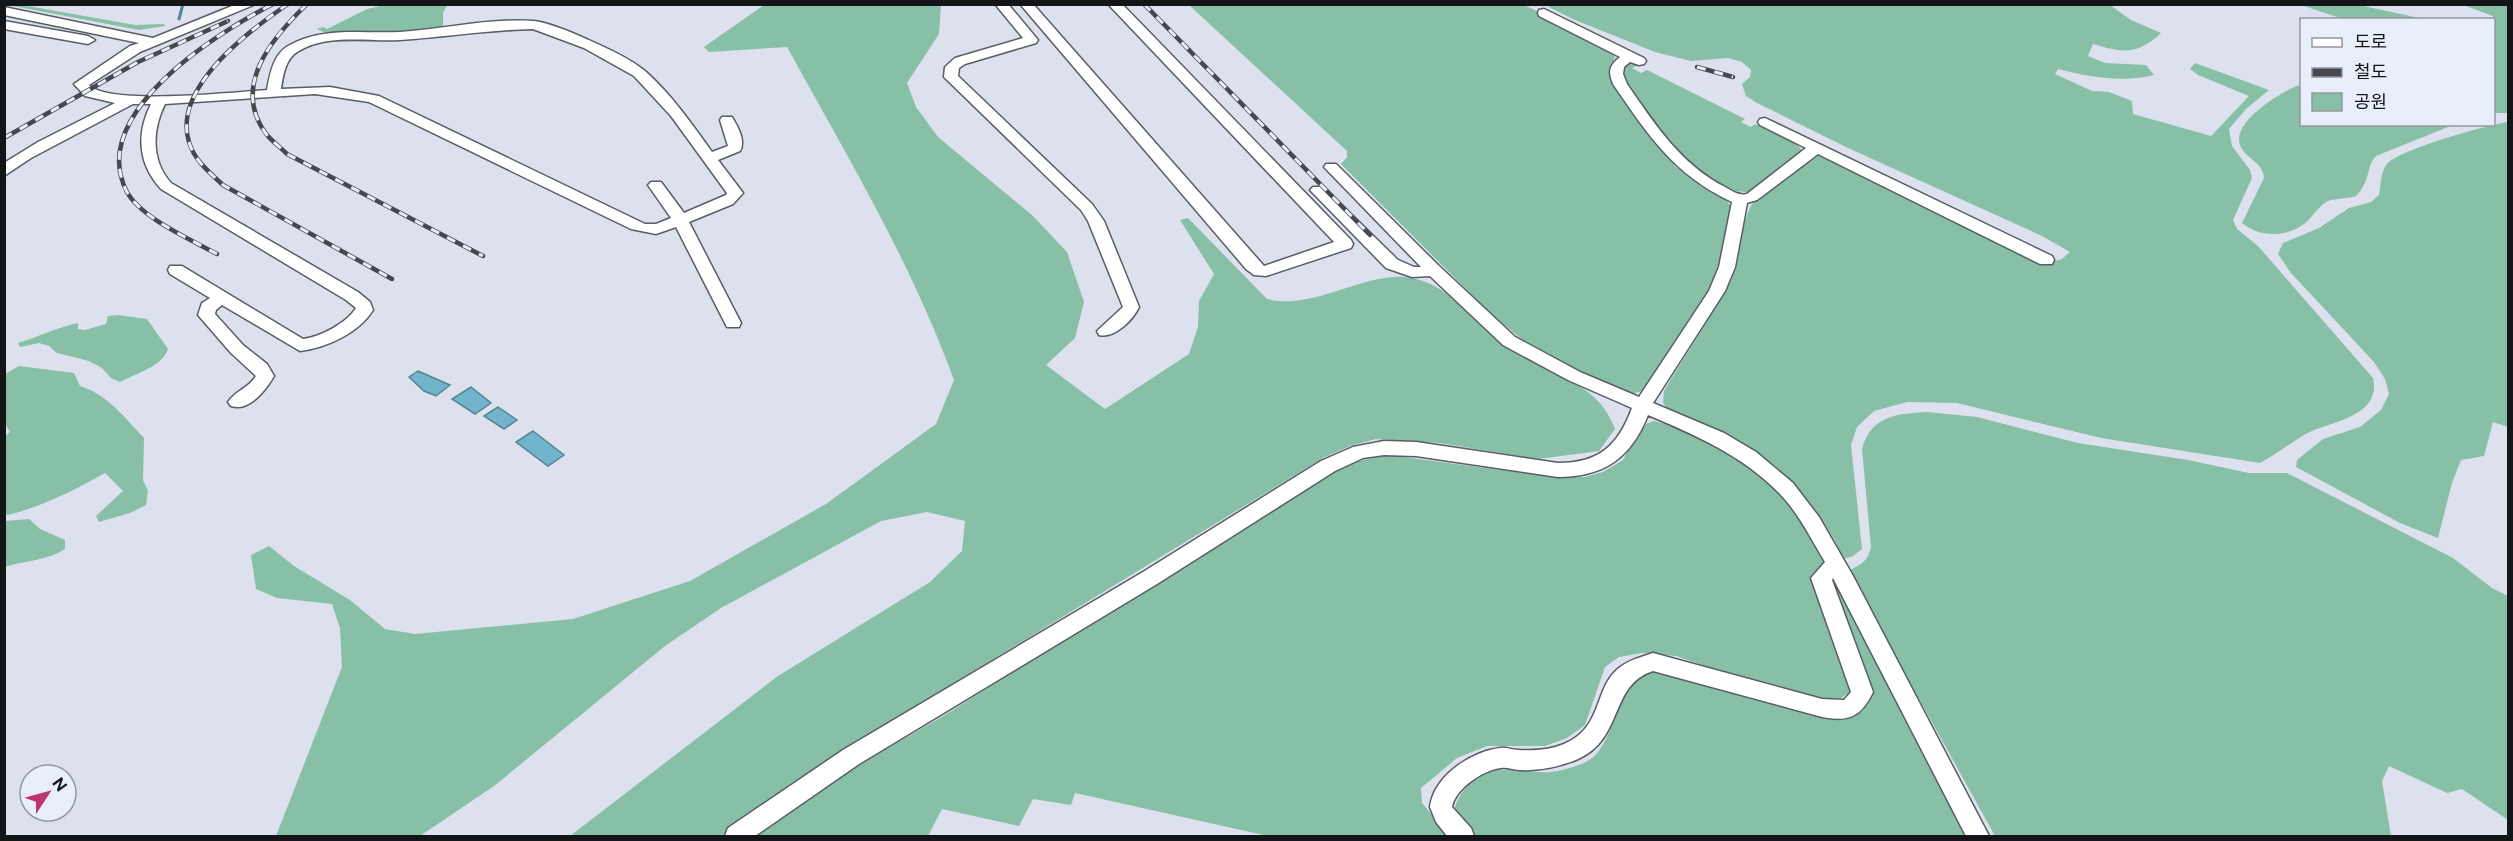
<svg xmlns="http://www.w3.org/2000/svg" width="2513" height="841" font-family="'Public Sans','Noto Sans KR',sans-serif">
  <rect width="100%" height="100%" fill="#dce1ed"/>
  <g fill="#87c0a6">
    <polygon points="8,5 22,5 135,25 164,24 165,26 139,30"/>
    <path d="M 385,5 L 447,5 L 443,13 L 443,27 C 417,31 339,42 317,29 L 323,27 L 327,29 L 367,9 Z"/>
    <path d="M 764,5 L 941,5 L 939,34 L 907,83 L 916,107 L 938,137 L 1032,215 L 1067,252 L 1084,302 L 1075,338 L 1046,365 L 1105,409 L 1189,354 L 1198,327 L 1199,301 L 1214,274 L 1180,220 L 1188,218 L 1267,299 C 1311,311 1361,274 1405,277 C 1449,281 1476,325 1509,348 C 1533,365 1567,374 1589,393 C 1602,403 1609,414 1615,429 L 1599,451 L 1538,459 L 1439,443 L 1376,439 L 1350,446 L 1323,458 L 869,735 L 722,836 L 570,836 L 778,676 L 930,582 L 962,551 L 965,521 L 927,512 L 881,521 L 721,608 L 665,646 L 494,786 L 420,836 L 276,836 L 342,667 L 340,628 L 332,604 L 277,598 L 256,589 L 251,555 L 269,546 L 294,566 L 350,600 L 385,629 L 415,634 L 573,619 L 690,581 L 826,504 L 936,424 L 954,380 C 911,262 847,156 787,47 L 709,52 L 704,47 Z"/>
    <polygon points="1189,5 1524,5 1575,29 1615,54 1611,78 1676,167 1728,202 1732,210 1728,233 1711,287 1645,390 1632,394 1620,392 1552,360 1519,337 1492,315 1341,164 1347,157 1347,151"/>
    <path d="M 1545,5 L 2110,5 L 2131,20 L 2161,33 C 2138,55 2122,53 2093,44 L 2088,56 L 2105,63 L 2146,65 L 2154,75 C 2122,83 2090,77 2058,69 L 2055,74 L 2092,91 L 2109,92 L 2132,101 L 2133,114 L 2211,136 L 2249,96 L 2198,75 L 2190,69 L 2195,63 L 2269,90 L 2246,109 L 2229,129 L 2232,146 L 2250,170 L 2252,178 L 2233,220 L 2237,229 L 2258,246 L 2373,378 C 2382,418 2328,421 2304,435 C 2289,444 2275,455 2260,463 L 2101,438 L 1957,403 L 1907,402 L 1874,411 L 1857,427 L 1851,445 L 1862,549 L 1853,556 L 1844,559 C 1824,516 1793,477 1753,452 C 1728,436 1697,425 1670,412 L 1663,403 L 1664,391 C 1687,352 1715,313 1733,271 C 1742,248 1740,222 1754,201 L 1820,155 L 2048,263 L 2062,259 L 2070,252 L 2042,236 L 1848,148 L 1757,103 L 1746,96 L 1742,84 L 1750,77 L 1751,70 L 1742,62 L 1728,58 L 1691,61 L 1655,52 L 1575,20 Z"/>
    <polygon points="2301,5 2359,5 2424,19 2343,19"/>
    <polygon points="2463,5 2508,5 2508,113 2494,113 2493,16"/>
    <path d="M 1628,64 L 1638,65 L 1632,68 L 1641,73 L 1647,70 L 1745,119 L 1741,122 L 1751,127 L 1755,124 C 1770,130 1791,137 1801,149 L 1799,156 L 1748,192 L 1728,191 L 1688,166 L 1648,119 L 1620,73 Z"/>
    <path d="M 2299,85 L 2301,86 L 2302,124 L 2453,125 L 2376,156 C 2366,166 2371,181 2356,196 C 2348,199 2336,198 2328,201 C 2319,205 2312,218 2304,224 C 2285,238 2259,237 2242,223 L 2264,178 C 2263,162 2245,158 2240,145 C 2231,122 2281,92 2299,85 Z"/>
    <path d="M 2508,122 L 2508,427 L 2493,422 L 2484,456 L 2461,460 L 2452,483 L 2438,538 L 2400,523 L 2296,467 L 2297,460 L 2323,439 L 2360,427 L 2381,410 L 2389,394 L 2385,379 L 2374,362 L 2291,273 L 2278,254 L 2283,243 L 2319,228 L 2349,208 L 2371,202 L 2379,195 C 2381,185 2380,173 2387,164 C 2400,149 2488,125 2508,122 Z"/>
    <path d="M 118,315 L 147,319 L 168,349 C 163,366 135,374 120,382 L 111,378 L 102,368 L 89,361 L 57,353 L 49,346 L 39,343 L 20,347 L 18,343 C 38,337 58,327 78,323 L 78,329 L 85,330 L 106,324 L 108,316 Z"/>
    <path d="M 19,366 L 74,373 L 80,386 C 107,394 125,418 144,438 L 143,480 L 148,491 L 146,505 L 130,513 L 99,522 L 96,516 L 123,491 L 105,473 C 73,491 43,506 8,515 L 5,514 L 5,436 L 10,432 L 5,424 L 5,374 Z"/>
    <path d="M 1927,412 L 1977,417 L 2078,443 L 2188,460 L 2249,473 L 2287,473 L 2453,558 L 2492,588 L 2508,596 L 2508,820 L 2462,789 L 2447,793 L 2389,766 L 2382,781 L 2391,836 L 1995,836 L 1851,576 L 1850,570 C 1862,564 1868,561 1871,547 L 1862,449 C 1871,415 1897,414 1927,412 Z"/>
    <path d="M 1654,421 C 1727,438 1798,492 1825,562 L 1817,571 L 1815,581 L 1853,690 L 1841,698 L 1826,699 L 1732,675 L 1676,656 L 1642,653 L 1619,657 L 1605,667 L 1585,725 L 1567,738 L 1545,746 L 1487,746 L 1457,758 L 1421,788 L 1422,803 L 1450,836 L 1268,836 L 1075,793 L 1071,805 L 1033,799 L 1019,826 L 942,809 L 928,836 L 755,836 L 859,765 L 945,715 L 1328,474 L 1358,461 L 1388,455 L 1555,477 L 1585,477 L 1603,472 L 1623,460 L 1636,435 L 1646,424 Z"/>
    <path d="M 29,519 L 40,529 L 65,540 L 65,549 C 47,561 25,560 5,567 L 5,521 Z"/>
    <path d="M 1837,576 L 1970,836 L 1470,836 L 1453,817 C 1455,802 1460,793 1471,783 C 1500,758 1526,777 1558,771 C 1567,769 1576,766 1584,763 C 1620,749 1614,667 1654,671 C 1697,674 1739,692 1781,705 C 1801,712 1821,721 1842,718 C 1853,717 1860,709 1868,701 L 1869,688 L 1834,602 L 1831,577 Z"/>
  </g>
  <g fill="#71b4cb" stroke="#558495" stroke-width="1.5">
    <polygon points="418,371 450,385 436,396 424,391 409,377"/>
    <polygon points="471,387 491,403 475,414 452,399"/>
    <polygon points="498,407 517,420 504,429 484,416"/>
    <polygon points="533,431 564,455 548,466 516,442"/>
  </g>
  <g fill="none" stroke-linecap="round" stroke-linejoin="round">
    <polyline stroke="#558495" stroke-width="3" points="179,19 183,4"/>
    <defs>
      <g id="minor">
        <path d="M 237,4 L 256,4 L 140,52 L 89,85 C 109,106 235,92 267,90 C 270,74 273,55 288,46 C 322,26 363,34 400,32 C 444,29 489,18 533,21 C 548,22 578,35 593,42 C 609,49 632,60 645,71 C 671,94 692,124 712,152 L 728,146 L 720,120 L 722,117 L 732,117 C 738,127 746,141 740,151 L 718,160 L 743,193 L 733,204 L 689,222 L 741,323 L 739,327 L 727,327 L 676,227 L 656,234 L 631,229 L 369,102 L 315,94 L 165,104 C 152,130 151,161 171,183 L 358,292 L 370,302 L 373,310 C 359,333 326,348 300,351 L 222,305 L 216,310 L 215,314 L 243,345 L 267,364 L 274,376 C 266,390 249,412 231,406 L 228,402 C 235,391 249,388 256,376 L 231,353 L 198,315 L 202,303 L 210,298 L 170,274 L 168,270 L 170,266 L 182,266 L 303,339 C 320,337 347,323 356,308 L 346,300 L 161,189 C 138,164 136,134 151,104 L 133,104 L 31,158 L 4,176 L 4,163 L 38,142 L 115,103 L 85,96 L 74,84 L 130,46 L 139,43 L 4,15 L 4,7 L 153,38 ZM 533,29 L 584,48 L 634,76 L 671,116 L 727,193 L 726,195 L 684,213 L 661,182 L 651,182 L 648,185 L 671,218 L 656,224 L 645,224 L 379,96 L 330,87 L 281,89 C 283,76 285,60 297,52 C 327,33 366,42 400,40 C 445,37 488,30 533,29 Z"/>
        <path d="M 995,4 L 1008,4 L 1038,40 L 1036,43 L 965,64 L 959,68 L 958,76 L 1092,204 L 1104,221 L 1139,307 C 1133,320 1114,339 1099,335 L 1097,331 L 1123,307 L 1088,221 L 1081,210 L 944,77 L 945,67 L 955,58 L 1023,38 Z"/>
        <polygon points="1020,4 1033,4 1264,266 1334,242 1108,4 1122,4 1351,240 1353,244 1351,248 1266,276 1254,275 1246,269"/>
        <path d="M 1544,9 L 1644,58 L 1646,61 L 1644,64 L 1639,65 L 1630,62 L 1624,67 L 1623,74 L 1627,84 C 1654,123 1681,165 1725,187 C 1732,191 1739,196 1747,194 L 1806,148 L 1760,125 L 1758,122 L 1760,119 L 1765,118 L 2052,256 L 2054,260 L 2052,264 L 2040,264 L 1818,154 L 1757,200 L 1747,203 L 1735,267 L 1725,291 L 1653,403 L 1724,433 L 1756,452 L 1793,483 L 1819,517 L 1853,576 L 1989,836 L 1966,836 L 1833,578 L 1832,580 L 1873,692 C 1861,717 1849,722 1822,717 L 1653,671 C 1609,685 1624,739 1578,759 C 1559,767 1539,771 1519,770 C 1513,770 1507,767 1501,768 C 1483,770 1455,789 1452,807 L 1471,828 L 1474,836 L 1447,836 L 1436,822 L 1430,807 C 1434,776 1470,752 1500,748 C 1506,747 1512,750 1518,750 C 1533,751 1550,750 1564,744 C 1604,727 1593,689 1619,668 C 1629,660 1641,657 1653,653 L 1822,699 L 1844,700 L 1851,692 L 1811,578 L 1825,562 C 1811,539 1798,512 1779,493 C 1742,455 1695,435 1648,415 C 1631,458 1604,477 1558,477 L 1416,456 L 1384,455 L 1363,458 L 1335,471 L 1157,584 L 859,764 L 755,836 L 725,836 L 728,828 L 843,750 L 1143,572 L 1321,461 L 1353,447 L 1384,441 L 1416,442 L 1558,463 C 1599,463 1618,446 1632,408 L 1568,380 L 1503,345 L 1430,276 L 1412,277 L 1386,268 L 1310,190 L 1313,187 L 1323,187 L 1398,260 L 1414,267 L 1421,267 L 1324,167 L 1326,164 L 1336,164 L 1438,265 L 1515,337 L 1580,372 L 1639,397 L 1709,291 L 1719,267 L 1732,202 C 1674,175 1648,135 1613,84 C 1608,71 1609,66 1620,57 L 1539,16 L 1538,13 L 1539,10 Z"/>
        <polygon points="4,21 88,36 95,40 88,44 4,29"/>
      </g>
    </defs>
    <use href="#minor" stroke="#585d66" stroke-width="3"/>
    <use href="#minor" fill="#fff" fill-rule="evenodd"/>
    <defs>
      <g id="rail">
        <path d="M 288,4 C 250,30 172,88 189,142 C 194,160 210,173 223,185 L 392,279"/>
        <path d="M 307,4 C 272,38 230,87 267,135 C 273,142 281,148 287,154 L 483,256"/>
        <polyline points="1144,4 1370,235"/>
        <polyline points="1697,67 1733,77"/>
        <polyline points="4,138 138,62 228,21"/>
        <path d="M 217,254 C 192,240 141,218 127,192 C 86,114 217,33 273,4"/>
      </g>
    </defs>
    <use href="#rail" stroke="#46484e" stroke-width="4.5"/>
    <use href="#rail" stroke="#e9effa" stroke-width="3" stroke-dasharray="9" stroke-linecap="butt"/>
  </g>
  <rect width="2513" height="841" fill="none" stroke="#131518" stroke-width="12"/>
  <rect x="2300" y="18" width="195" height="108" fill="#e9effa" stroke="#9398a0" stroke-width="1.5"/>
  <rect x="2312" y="38" width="30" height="9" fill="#ffffff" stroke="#9398a0" stroke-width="1.5"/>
  <text x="2354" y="48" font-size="18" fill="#131518">도로</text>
  <rect x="2312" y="68" width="30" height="9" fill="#46484e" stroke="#9398a0" stroke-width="1.5"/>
  <text x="2354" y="78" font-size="18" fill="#131518">철도</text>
  <rect x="2312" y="93" width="30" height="18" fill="#87c0a6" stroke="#9398a0" stroke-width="1.5"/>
  <text x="2354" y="108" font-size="18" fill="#131518">공원</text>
  <g transform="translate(48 793) rotate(54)"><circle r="28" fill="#e9effa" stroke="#9398a0" stroke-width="1.5"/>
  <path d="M0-4.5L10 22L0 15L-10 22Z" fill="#bd3470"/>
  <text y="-9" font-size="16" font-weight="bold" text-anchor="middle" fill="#131518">N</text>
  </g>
</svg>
